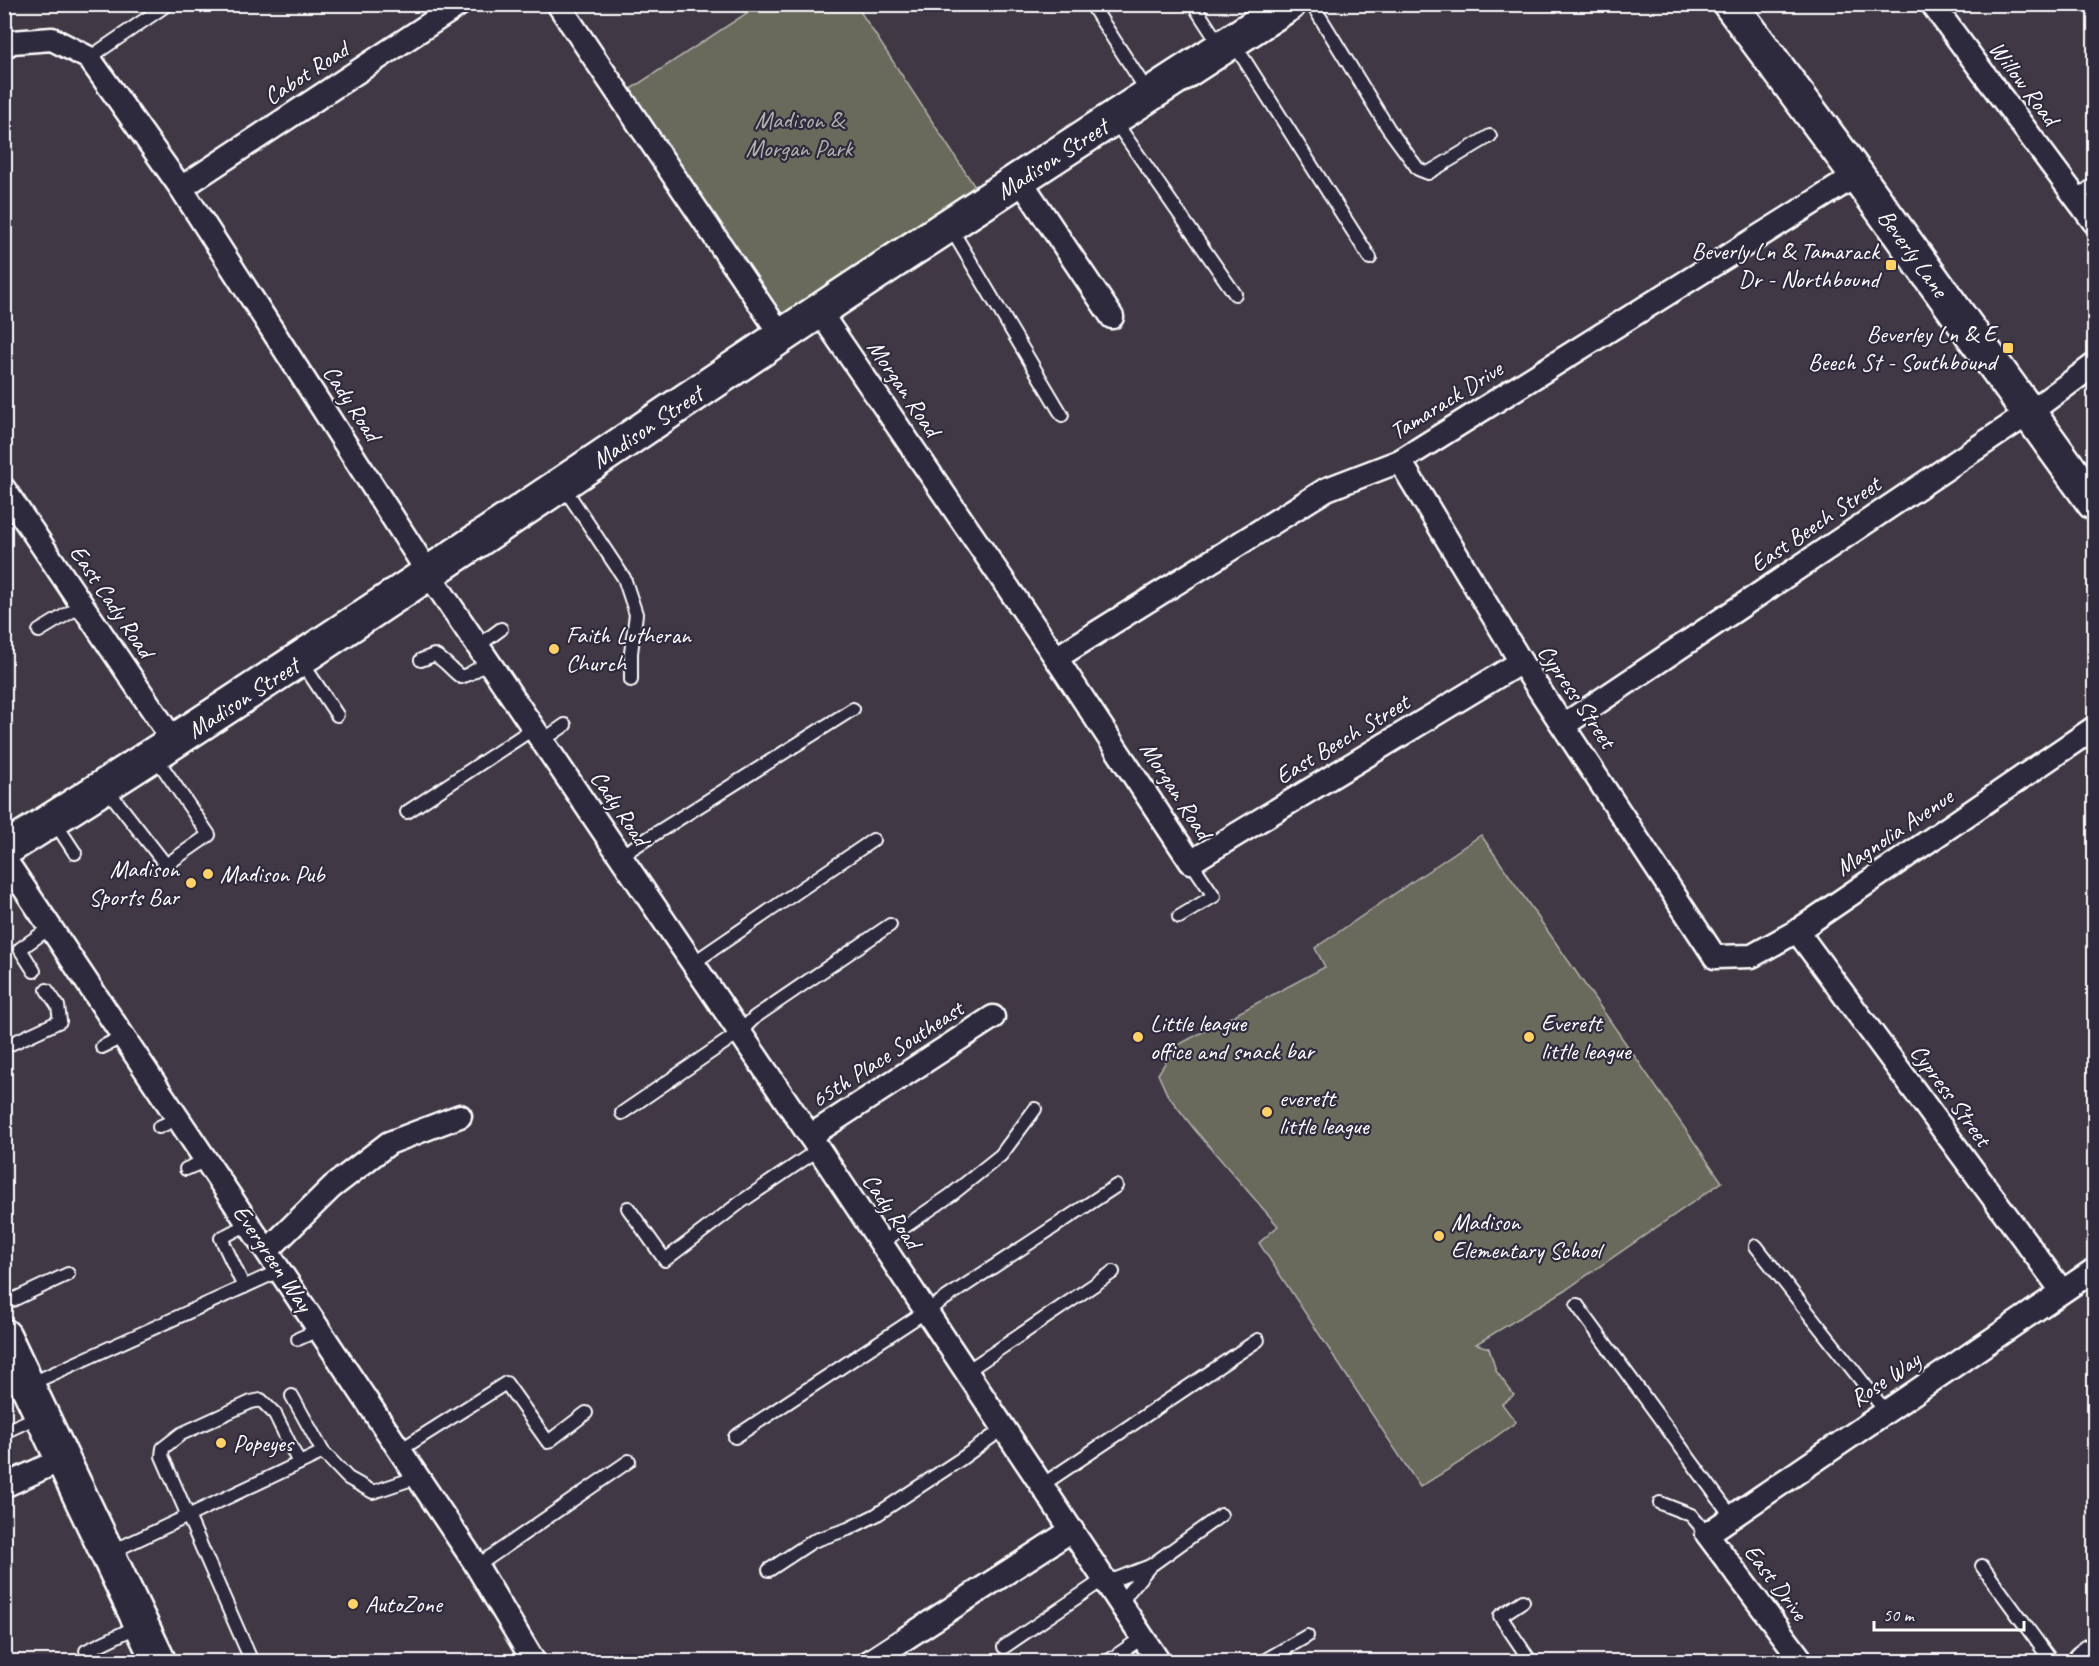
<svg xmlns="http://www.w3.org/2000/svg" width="2099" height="1666" font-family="Caveat,sans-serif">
  <rect width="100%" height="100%" fill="#413845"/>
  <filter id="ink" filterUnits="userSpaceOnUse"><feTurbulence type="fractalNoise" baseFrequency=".0167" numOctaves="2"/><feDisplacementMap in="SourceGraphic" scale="12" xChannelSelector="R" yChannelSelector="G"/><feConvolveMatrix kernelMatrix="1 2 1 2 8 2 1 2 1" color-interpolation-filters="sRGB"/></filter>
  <g filter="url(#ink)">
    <g fill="#696a5c" stroke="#b4b4ae" stroke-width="1.5">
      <polygon points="759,5 856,5 977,190 786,314 776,312 629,90"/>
      <polygon points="1481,835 1722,1182 1567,1289 1476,1344 1489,1348 1496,1371 1514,1395 1502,1404 1516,1422 1462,1461 1420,1487 1259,1243 1278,1226 1195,1130 1167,1094 1158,1074 1176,1046 1325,967 1315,948"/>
    </g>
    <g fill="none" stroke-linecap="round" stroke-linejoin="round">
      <defs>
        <g id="lane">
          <polyline points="1091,4 1149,94"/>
          <polyline points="1193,4 1221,47"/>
          <polyline points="1312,4 1388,128 1418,169 1428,173 1490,136"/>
          <polyline points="1233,42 1370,258"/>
          <polyline points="89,58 168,4"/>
          <polyline points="1114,120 1235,294"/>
          <polyline points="2076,198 2094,184"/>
          <polyline points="950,227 1062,415"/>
          <polyline points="563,486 624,578 636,614 631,653 631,680"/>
          <polyline points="39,631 82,605"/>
          <polyline points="478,646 501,629"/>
          <path d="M 421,660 L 434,655 C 445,660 450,669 461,677 L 469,674 L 489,662"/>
          <polyline points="301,661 337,715"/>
          <polyline points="542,741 565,725"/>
          <polyline points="106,788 166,865 209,835 155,756"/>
          <polyline points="407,812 534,728"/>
          <polyline points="54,821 75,853"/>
          <polyline points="620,856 853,709"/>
          <polyline points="1179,917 1214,896 1191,862"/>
          <polyline points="693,963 873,840"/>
          <polyline points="34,971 20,949 51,927"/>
          <polyline points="4,1047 60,1021 58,1006 47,990"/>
          <polyline points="102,1047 124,1036"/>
          <polyline points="622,1113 740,1032 755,1017 890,925"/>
          <polyline points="159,1127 179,1118"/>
          <polyline points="186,1169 207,1160"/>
          <polyline points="628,1208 665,1260 741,1202 819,1149"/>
          <polyline points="881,1243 951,1195 1001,1155 1035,1109"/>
          <polyline points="1756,1246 1886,1412"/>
          <polyline points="244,1287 221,1238 250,1223"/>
          <polyline points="4,1304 68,1274"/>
          <polyline points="1577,1305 1732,1517"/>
          <polyline points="298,1339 320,1329"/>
          <polyline points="967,1371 1113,1272"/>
          <polyline points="28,1385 281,1270"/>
          <polyline points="4,1432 41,1415"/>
          <polyline points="735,1437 1116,1186"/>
          <polyline points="400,1450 506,1383 548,1442 586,1413"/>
          <polyline points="323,1452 348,1478 373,1492 418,1477"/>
          <polyline points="1042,1485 1258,1340"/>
          <polyline points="1660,1503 1691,1515 1707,1534"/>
          <polyline points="109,1553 188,1516 162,1456 163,1448 181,1434 251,1402 261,1400 275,1414 299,1463"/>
          <polyline points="477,1566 629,1461"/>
          <polyline points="1150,1566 1221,1515"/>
          <polyline points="1982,1566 2052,1662"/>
          <polyline points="769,1570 813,1541 848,1529 876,1515 961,1459 1004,1428"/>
          <polyline points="1523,1601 1500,1616 1531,1662"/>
          <polyline points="1004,1647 1104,1579 1116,1579 1150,1566 1127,1594 1122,1605"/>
          <polyline points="86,1651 140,1625"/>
          <polyline points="252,1662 188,1516 323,1452 292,1396"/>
          <polyline points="1107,1662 1143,1637"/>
          <polyline points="1262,1662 1307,1636"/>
        </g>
        <g id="street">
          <polyline points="558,4 781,335 819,311 1056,658 1191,862 1521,662"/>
          <polyline points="1932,4 2094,222"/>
          <polyline points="4,47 12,42 52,39 89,58 181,188 429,574 810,1136 1159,1662"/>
          <polyline points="1020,180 1112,317"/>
          <polyline points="181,188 460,4"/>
          <polyline points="1400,461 1521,662 1715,957 1752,956 1797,931 2094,728"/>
          <polyline points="4,489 175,743"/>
          <polyline points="1056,658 1327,489 1400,461 1857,175"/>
          <polyline points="1564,725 2029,413 2094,365"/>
          <polyline points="4,858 475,1563 534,1662"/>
          <polyline points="1797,931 2062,1291"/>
          <polyline points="810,1136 993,1017"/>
          <polyline points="268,1250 332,1187 389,1143 460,1116"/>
          <polyline points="4,1486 63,1459"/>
          <polyline points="869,1662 1072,1530"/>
          <polyline points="1803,1662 1707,1534 2094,1270"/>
        </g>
        <g id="secondary">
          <polyline points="1730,4 1857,175 2094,503"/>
          <path d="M 4,850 C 279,677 547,493 816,313 C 973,208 1131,107 1289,4"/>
          <polyline points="2084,1662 2094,1654"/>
        </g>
        <polyline id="primary" points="4,1336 159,1662"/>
      </defs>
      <use href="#lane" stroke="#fff" stroke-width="16"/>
      <use href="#street" stroke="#fff" stroke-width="27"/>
      <use href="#secondary" stroke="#fff" stroke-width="38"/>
      <use href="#primary" stroke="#fff" stroke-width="38"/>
      <use href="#lane" stroke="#2f2a3d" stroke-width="12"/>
      <use href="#street" stroke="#2f2a3d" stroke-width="22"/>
      <use href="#secondary" stroke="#2f2a3d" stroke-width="33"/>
      <use href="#primary" stroke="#2f2a3d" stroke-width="33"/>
    </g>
  </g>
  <g fill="#ffd166" stroke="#2f2a3d" stroke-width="2">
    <rect x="1885" y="259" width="12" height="12" rx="3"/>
    <rect x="2002" y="342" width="12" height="12" rx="3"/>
    <circle cx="554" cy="649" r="6"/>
    <circle cx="208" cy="874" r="6"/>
    <circle cx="191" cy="883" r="6"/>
    <circle cx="1138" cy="1037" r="6"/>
    <circle cx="1529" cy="1037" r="6"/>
    <circle cx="1267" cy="1112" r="6"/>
    <circle cx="1439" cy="1236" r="6"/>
    <circle cx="221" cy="1443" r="6"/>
    <circle cx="353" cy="1604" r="6"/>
  </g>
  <g text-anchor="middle" stroke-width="4.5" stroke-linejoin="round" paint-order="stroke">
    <g font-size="24" fill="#fff" stroke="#2f2a3d">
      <text transform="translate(306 73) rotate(-33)" y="8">Cabot Road</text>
      <text transform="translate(2024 83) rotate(53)" y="8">Willow Road</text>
      <text transform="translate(1052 159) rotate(-33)" y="8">Madison Street</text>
      <text transform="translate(1913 253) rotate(54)" y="8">Beverly Lane</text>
      <text transform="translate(904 388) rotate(56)" y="8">Morgan Road</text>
      <text transform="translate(1446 400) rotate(-32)" y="8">Tamarack Drive</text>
      <text transform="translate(352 403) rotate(57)" y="8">Cady Road</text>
      <text transform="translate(647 427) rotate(-34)" y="8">Madison Street</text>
      <text transform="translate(1815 524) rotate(-34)" y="8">East Beech Street</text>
      <text transform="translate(112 601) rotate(56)" y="8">East Cady Road</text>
      <text transform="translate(1577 696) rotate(56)" y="8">Cypress Street</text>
      <text transform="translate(243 698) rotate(-33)" y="8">Madison Street</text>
      <text transform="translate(1342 739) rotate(-31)" y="8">East Beech Street</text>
      <text transform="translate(1176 790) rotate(57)" y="8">Morgan Road</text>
      <text transform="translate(620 808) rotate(56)" y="8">Cady Road</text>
      <text transform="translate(1894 832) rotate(-34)" y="8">Magnolia Avenue</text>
      <text transform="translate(887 1054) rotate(-33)" y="8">65th Place Southeast</text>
      <text transform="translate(1951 1095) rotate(54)" y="8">Cypress Street</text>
      <text transform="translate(892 1211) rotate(56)" y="8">Cady Road</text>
      <text transform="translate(273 1258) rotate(56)" y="8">Evergreen Way</text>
      <text transform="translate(1885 1379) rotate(-34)" y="8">Rose Way</text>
      <text transform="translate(1776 1582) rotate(53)" y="8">East Drive</text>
    </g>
    <g font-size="24" fill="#b4b4ae" stroke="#2f2a3d">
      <text x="799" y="128">Madison &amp;<tspan x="799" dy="28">Morgan Park</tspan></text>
    </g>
    <g font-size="24" fill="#fff" stroke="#2f2a3d" text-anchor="start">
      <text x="1879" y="259" text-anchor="end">Beverly Ln &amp; Tamarack<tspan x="1879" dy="28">Dr - Northbound</tspan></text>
      <text x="1996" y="342" text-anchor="end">Beverley Ln &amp; E<tspan x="1996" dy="28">Beech St - Southbound</tspan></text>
      <text x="566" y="643">Faith Lutheran<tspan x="566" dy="28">Church</tspan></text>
      <text x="179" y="877" text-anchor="end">Madison<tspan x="179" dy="28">Sports Bar</tspan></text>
      <text x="220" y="882">Madison Pub</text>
      <text x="1150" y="1031">Little league<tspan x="1150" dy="28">office and snack bar</tspan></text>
      <text x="1541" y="1031">Everett<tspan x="1541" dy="28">little league</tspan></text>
      <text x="1279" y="1106">everett<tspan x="1279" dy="28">little league</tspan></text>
      <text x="1451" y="1230">Madison<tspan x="1451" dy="28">Elementary School</tspan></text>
      <text x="233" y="1451">Popeyes</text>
      <text x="365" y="1612">AutoZone</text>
    </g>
  </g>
  <rect width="2099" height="1666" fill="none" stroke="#2f2a3d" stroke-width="24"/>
  <rect x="12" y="12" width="2075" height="1642" fill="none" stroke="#fff" stroke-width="2" filter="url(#ink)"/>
  <path d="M1874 1621v9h150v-9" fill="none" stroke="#ffffff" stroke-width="3"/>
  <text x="1883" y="1621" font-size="18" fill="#ffffff" stroke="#2f2a3d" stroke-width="4.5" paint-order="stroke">50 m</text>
</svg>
